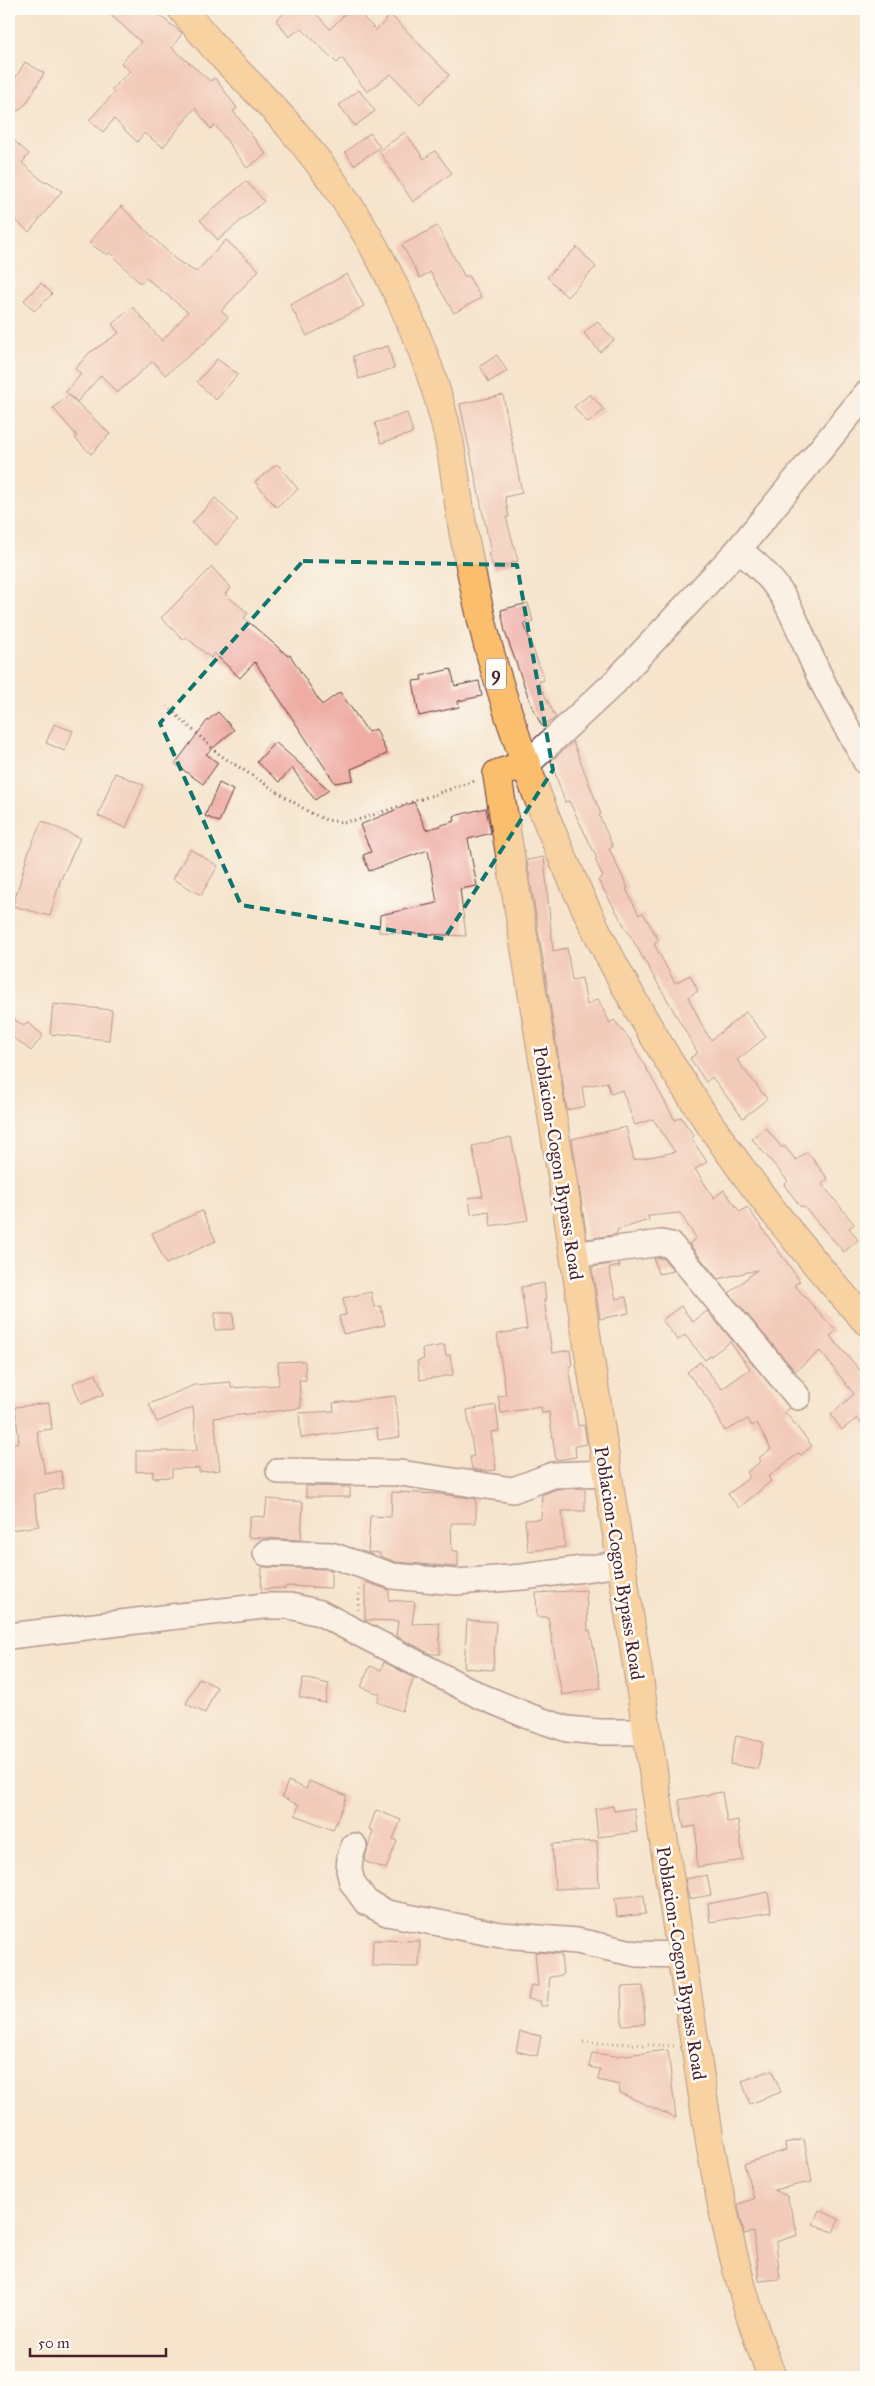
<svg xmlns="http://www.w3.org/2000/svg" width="875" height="2386" font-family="'IM FELL Great Primer',serif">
  <rect width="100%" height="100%" fill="#fdfcf7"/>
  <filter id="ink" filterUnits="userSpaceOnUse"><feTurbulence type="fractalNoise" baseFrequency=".02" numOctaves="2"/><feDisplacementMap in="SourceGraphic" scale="10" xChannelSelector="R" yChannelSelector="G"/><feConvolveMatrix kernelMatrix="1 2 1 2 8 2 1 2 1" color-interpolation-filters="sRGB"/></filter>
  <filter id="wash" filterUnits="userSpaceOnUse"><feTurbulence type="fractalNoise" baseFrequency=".0096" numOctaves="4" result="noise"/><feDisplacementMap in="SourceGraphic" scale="20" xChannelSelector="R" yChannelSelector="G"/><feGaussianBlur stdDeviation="1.12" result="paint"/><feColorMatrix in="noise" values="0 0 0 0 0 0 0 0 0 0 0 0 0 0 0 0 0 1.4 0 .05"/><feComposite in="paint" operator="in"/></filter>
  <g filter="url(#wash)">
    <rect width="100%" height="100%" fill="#f5e4cc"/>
    <g id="blocks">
      <g fill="#eeaca3">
        <polygon points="104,9 151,9 182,33 172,48 210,81 215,78 237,108 233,111 266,154 247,168 215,125 211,129 195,108 163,147 144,133 137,142 114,119 103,132 89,120 114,93 111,90 130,71 121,63 141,42"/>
        <polygon points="290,9 312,9 330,29 350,9 355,9 376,30 391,15 449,75 420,104 391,74 367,92 342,58 337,63 301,28 289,37 276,20"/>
        <polygon points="25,62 44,73 26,104 9,118 9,89"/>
        <polygon points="359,90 375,111 355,126 339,105"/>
        <polygon points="405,132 424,159 435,151 452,173 413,202 379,151"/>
        <polygon points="370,133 380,147 354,165 345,152"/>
        <polygon points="9,136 29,154 22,163 45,183 47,181 62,191 29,232 9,215"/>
        <polygon points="246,181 264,201 218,240 200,220"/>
        <polygon points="121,206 176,260 196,272 226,240 259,270 221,311 228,317 206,342 165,375 153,361 117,393 101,375 77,402 66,392 81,374 75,369 89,353 119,333 112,324 133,307 162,341 188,312 146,278 140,283 109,252 107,255 89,243"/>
        <polygon points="437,226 465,277 468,275 481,298 454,313 430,272 420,278 402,245"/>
        <polygon points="577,247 596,267 567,297 547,277"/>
        <polygon points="347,274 364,306 307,336 290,305"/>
        <polygon points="41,283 52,294 34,311 24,300"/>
        <polygon points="597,321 614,340 600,352 584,333"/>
        <polygon points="388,346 394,368 359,379 353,356"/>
        <polygon points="497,355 507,371 489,382 480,366"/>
        <polygon points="217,359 238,374 216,400 197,382"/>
        <polygon points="590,394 604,410 588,423 574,407"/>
        <polygon points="69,395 110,434 91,454 75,438 77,436 53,408"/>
        <polygon points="503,395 522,493 505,497 509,517 506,517 518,561 494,569 488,553 491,552 460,404"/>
        <polygon points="407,413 413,433 381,443 375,423"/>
        <polygon points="277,464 298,489 276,507 255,482"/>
        <polygon points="215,498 238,520 216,545 192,523"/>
        <polygon points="212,567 231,588 225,594 248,613 244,618 288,656 290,655 322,705 340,692 368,732 376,729 387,754 351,769 353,780 335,783 255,662 240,678 214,653 211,658 186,637 183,639 161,618"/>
        <polygon points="528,603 533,621 524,623 544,680 538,682 556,718 542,726 532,707 505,632 501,610"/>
        <polygon points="451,669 455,686 479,681 482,696 458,701 459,707 419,716 413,681 422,680 421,676"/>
        <polygon points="218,712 234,730 206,754 218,763 203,784 175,764 207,721"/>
        <polygon points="54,724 73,731 65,751 46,743"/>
        <polygon points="275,742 290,755 329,790 315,800 292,768 279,782 257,762"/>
        <polygon points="573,742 601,814 599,815 613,847 609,849 628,888 626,889 639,915 643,913 659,941 654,944 675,983 690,975 698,991 688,997 704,1029 711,1040 746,1012 766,1037 737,1060 767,1099 743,1118 712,1077 706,1082 690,1058 698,1053 598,880 603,877 595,859 597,858 569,801 565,802 551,761"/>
        <polygon points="115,773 144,785 126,828 98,816"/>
        <polygon points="219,783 233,790 219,822 205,816"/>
        <polygon points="414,802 426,830 455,821 454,816 486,808 491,833 468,839 477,886 460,889 466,936 379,932 380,915 437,903 428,850 369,871 363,855 371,852 360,825"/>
        <polygon points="42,821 80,838 60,881 50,916 13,906 29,850"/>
        <polygon points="190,849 218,866 201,895 173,879"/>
        <polygon points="544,857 553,951 567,948 572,980 582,978 587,1005 598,999 610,1023 614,1020 631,1041 675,1120 681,1117 694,1136 691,1138 707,1162 695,1169 714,1198 724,1190 740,1212 747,1207 800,1281 794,1285 836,1331 830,1336 866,1377 866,1428 857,1418 842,1430 831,1415 854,1394 820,1351 795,1371 729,1293 757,1270 718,1279 689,1244 696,1238 680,1213 648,1216 649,1220 617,1230 617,1234 587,1239 572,1139 626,1127 634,1160 675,1152 653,1119 635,1125 622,1090 611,1094 607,1082 582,1087 585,1106 567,1110 527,860"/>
        <polygon points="53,1004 112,1010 109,1040 50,1034"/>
        <polygon points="9,1016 24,1026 27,1022 43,1035 31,1051 9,1034"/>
        <polygon points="766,1128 782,1148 784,1146 796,1160 807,1152 828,1179 822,1184 854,1224 849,1228 858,1240 844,1252 803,1206 801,1207 784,1185 788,1181 752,1139"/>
        <polygon points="511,1137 528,1220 491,1226 489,1211 471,1214 469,1198 483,1196 472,1146"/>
        <polygon points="202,1211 216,1241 166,1264 152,1233"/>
        <polygon points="654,1258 663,1258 674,1271 658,1274"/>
        <polygon points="619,1263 620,1266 609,1268 616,1299 626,1297 629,1313 600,1319 592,1267"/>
        <polygon points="544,1283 546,1300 544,1300 552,1353 570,1350 572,1366 569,1366 578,1426 584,1425 587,1444 575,1446 576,1457 556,1460 549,1412 542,1413 541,1407 501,1413 498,1396 506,1395 497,1334 527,1329 521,1287"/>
        <polygon points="371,1292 374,1307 381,1306 385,1325 343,1334 339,1316 346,1315 343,1298"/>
        <polygon points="681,1306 693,1322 707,1311 790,1408 785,1412 812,1446 801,1455 799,1453 768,1477 771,1481 739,1508 728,1494 750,1477 747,1472 761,1461 759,1458 771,1449 757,1423 752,1426 748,1419 725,1431 709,1400 687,1372 700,1362 722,1389 750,1369 730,1342 705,1360 685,1335 678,1340 662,1320"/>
        <polygon points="215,1313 233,1313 234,1329 215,1330"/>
        <polygon points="444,1345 446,1356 450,1355 453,1375 420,1380 417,1361 424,1359 422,1349"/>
        <polygon points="305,1361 306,1380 299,1380 301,1408 214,1418 220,1470 199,1472 199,1468 172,1469 172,1477 153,1478 153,1471 136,1472 136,1451 197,1451 193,1407 157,1422 149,1404 194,1385 231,1382 231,1388 279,1385 278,1362"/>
        <polygon points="96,1374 104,1394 81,1404 73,1383"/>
        <polygon points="395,1396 400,1437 378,1440 377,1428 301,1438 299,1413 334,1411 333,1403"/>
        <polygon points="49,1403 52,1429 37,1431 45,1474 61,1471 64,1488 34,1494 39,1526 11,1530 9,1517 9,1444 19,1442 15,1407"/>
        <polygon points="496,1405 499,1431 491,1432 496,1470 486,1471 472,1469 470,1457 474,1456 467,1410"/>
        <polygon points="306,1486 350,1487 350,1497 306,1497"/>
        <polygon points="585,1488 585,1511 562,1511 565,1547 528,1551 525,1520 541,1519 542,1495 556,1489"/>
        <polygon points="392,1492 440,1494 476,1499 476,1523 451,1523 452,1551 458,1551 458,1567 396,1562 380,1556 380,1553 368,1552 370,1516 391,1517"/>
        <polygon points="267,1499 303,1502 301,1540 248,1537 250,1516 265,1517"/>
        <polygon points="262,1567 328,1569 331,1570 331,1588 286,1586 286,1588 261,1589"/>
        <polygon points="365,1582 389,1590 389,1600 415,1602 412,1624 439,1623 440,1654 431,1654 396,1636 398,1621 365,1620"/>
        <polygon points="586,1590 588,1631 590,1630 601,1688 562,1695 548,1617 537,1617 536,1593"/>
        <polygon points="467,1620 496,1622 493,1670 464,1668"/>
        <polygon points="384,1662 414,1678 402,1711 377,1702 380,1694 361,1687 370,1666 381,1670"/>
        <polygon points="199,1678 217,1687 205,1713 186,1704"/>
        <polygon points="303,1678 329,1684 325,1703 299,1697"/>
        <polygon points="736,1736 763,1742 758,1769 730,1764"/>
        <polygon points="288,1781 306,1789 309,1781 347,1796 333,1830 295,1815 299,1805 282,1797"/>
        <polygon points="722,1792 727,1822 738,1820 743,1860 697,1867 696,1826 684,1828 679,1800"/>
        <polygon points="613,1806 614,1811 634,1808 637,1832 598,1837 595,1809"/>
        <polygon points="376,1810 401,1820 393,1839 397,1841 386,1869 364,1861 373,1831 369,1829"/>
        <polygon points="597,1841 599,1887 555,1889 552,1844"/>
        <polygon points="707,1875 711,1895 689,1899 685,1879"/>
        <polygon points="768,1892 771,1912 710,1922 708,1904"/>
        <polygon points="644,1895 646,1914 617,1917 615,1898"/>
        <polygon points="373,1940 420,1941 419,1967 372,1966"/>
        <polygon points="535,1952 561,1954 563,1975 550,1977 547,2006 541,2006 540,2001 528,1999 531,1985 538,1986"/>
        <polygon points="643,1986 645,2024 622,2025 621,1987"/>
        <polygon points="520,2032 541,2036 537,2056 516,2051"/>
        <polygon points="668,2050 676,2118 620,2093 619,2085 598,2080 600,2069 589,2067 592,2053 616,2056"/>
        <polygon points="772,2070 781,2092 750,2104 742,2081"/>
        <polygon points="804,2139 812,2182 773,2190 787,2196 798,2235 776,2242 780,2279 759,2281 754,2232 744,2234 738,2204 754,2199 744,2164 786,2150 785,2143"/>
        <polygon points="819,2210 839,2219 833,2232 813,2224"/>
      </g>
    </g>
  </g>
  <g filter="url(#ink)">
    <use href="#blocks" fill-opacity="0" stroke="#643d43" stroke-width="1"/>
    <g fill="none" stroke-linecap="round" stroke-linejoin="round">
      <defs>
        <g id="minor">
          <path d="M 738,550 C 791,587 794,624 820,677 C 834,706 851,734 866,762"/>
          <polyline points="527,764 613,684 738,550 866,394"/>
          <polyline points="573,1255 661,1243 671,1245 798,1397"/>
          <polyline points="279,1471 400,1473 513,1490 553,1475 606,1473"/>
          <polyline points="266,1553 331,1555 393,1576 456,1582 523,1577 620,1564"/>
          <polyline points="9,1636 264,1606 290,1606 320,1613 480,1696 531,1717 567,1729 599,1732 646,1732"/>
          <polyline points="354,1846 350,1857 349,1870 352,1882 366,1902 387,1913 501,1935 577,1941 637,1954 681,1955"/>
        </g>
        <path id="major" d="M 527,764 L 497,774 L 565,1196 L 711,2149 C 726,2230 742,2301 772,2377"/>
        <path id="highway" d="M 182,9 C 196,26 211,44 226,60 C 247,82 270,103 289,126 C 331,175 369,232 396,290 C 419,338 438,388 449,440 C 455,470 458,500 463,530 C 472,576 481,624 495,670 C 567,917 693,1132 866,1321"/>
      </defs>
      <use href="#minor" stroke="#643d43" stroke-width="28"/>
      <use href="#major" stroke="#643d43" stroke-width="30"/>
      <use href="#highway" stroke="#643d43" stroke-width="30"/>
      <g stroke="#643d43" stroke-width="3" stroke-dasharray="1 4" stroke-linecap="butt">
        <polyline points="167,706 220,755 309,812 326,820 344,822 361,819 475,781"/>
        <polyline points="358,1610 360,1586"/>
        <polyline points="583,2042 674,2046"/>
      </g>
      <use href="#minor" stroke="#fff" stroke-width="25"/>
      <use href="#major" stroke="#fabe6d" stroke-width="28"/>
      <use href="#highway" stroke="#fabe6d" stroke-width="28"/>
    </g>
  </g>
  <path d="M0 0H875V2386H0ZM 303,561 L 517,565 L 553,770 L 444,939 L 241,905 L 160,723 Z" fill="#f5e4cc" fill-opacity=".55" fill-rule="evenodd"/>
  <path fill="none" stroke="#0f766e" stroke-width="4" stroke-dasharray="10 6" stroke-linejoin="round" d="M 303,561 L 517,565 L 553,770 L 444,939 L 241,905 L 160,723 Z"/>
  <g text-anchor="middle" stroke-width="5" stroke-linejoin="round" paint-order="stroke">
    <rect fill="#fdfcf7" stroke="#806168" stroke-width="1" x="486" y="658.5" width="20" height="31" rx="4"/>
    <g font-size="18" font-weight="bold" fill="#4a1f2b">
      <text x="496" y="680">9</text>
    </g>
    <g font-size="19" fill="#4a1f2b" stroke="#fdfcf7">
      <text transform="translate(559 1163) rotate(81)" y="7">Poblacion-Cogon Bypass Road</text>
      <text transform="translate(620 1563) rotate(81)" y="7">Poblacion-Cogon Bypass Road</text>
      <text transform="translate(682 1963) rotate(81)" y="7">Poblacion-Cogon Bypass Road</text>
    </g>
  </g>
  <rect width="875" height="2386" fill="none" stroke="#fdfcf7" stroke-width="30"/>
  <path d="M30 2348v8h136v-8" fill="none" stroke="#4a1f2b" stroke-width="2.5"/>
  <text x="38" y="2348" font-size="15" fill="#4a1f2b" stroke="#fdfcf7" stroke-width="4" paint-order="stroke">50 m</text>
</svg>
